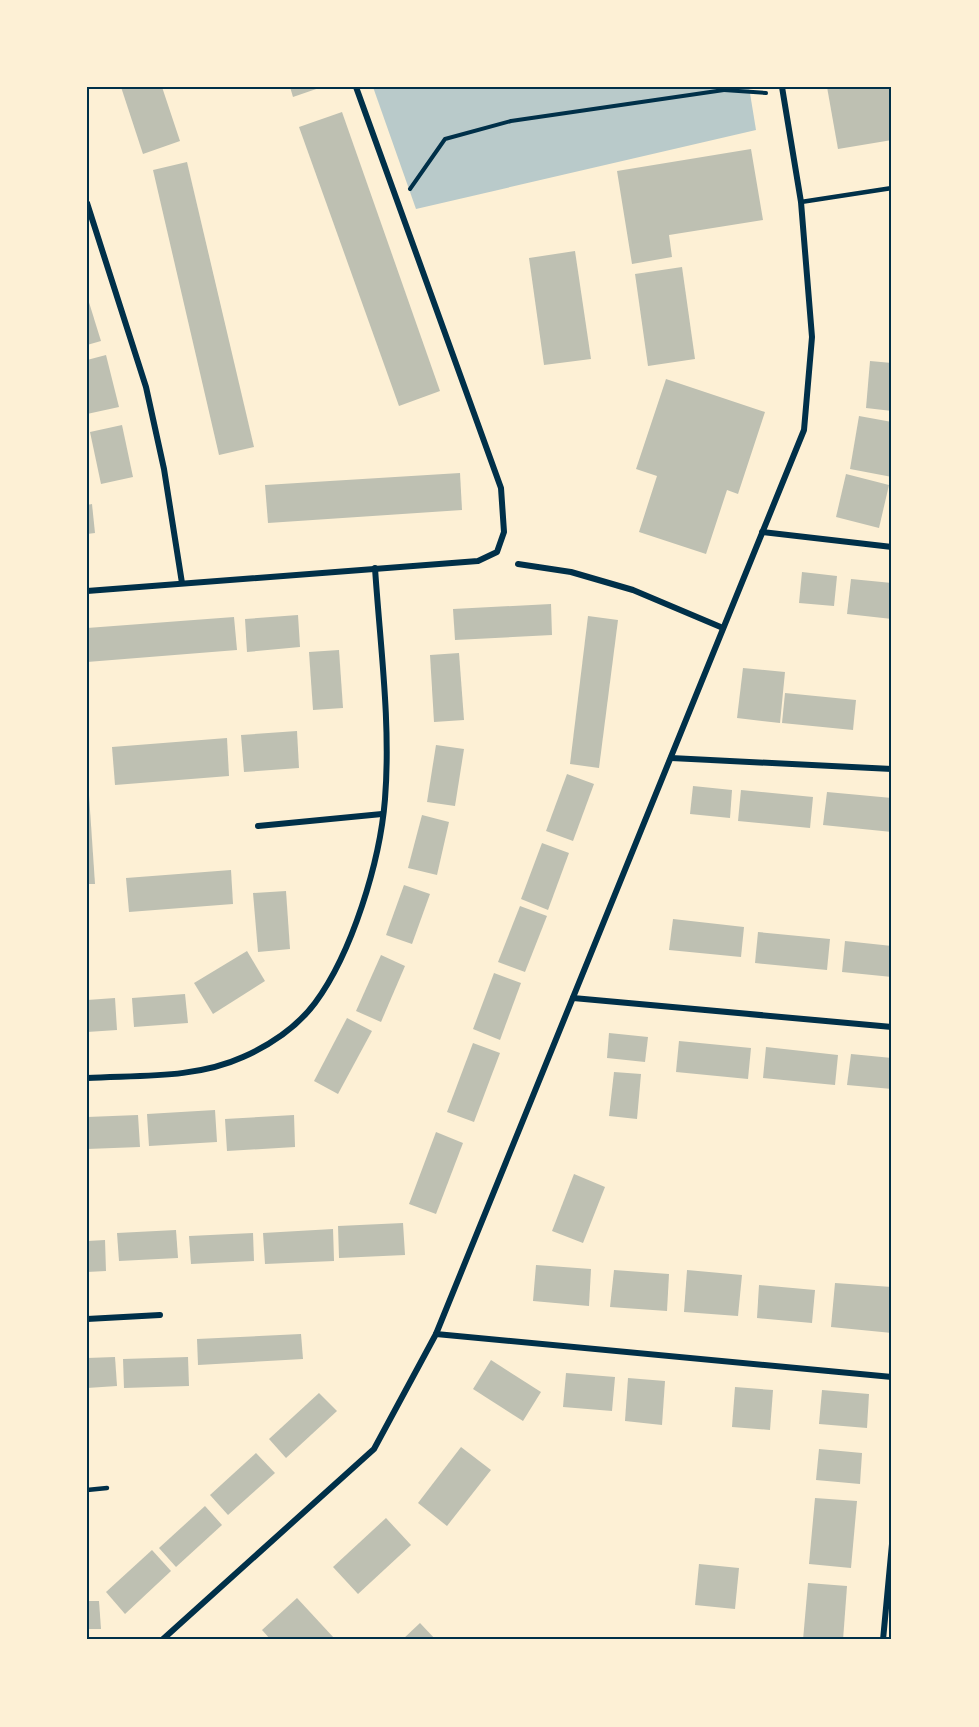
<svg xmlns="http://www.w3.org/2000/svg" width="979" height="1727" font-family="'PT Sans',sans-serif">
  <rect width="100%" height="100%" fill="#fdf0d5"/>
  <polygon fill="#b9caca" points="373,87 749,87 756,130 416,209"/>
  <g fill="#bec0b2">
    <polygon points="121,87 162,87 180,141 143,154"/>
    <polygon points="290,87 322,87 293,97"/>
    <polygon points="827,87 892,87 892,140 838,149"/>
    <polygon points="342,112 440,391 399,406 299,127"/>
    <polygon points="751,149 763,220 669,235 672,257 632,264 617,171"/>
    <polygon points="187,162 254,447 219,455 153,170"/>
    <polygon points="575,251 591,359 544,365 529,258"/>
    <polygon points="682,267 695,359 648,366 635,274"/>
    <polygon points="87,296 101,341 87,345"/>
    <polygon points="106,355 119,407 87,414 87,360"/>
    <polygon points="870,361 892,363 892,411 866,408"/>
    <polygon points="666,379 765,412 738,494 727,490 706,554 639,532 657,476 636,469"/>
    <polygon points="859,416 892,422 892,477 850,469"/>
    <polygon points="122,425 133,477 101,484 90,432"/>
    <polygon points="460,473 462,510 268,523 265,485"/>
    <polygon points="846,474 889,485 879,528 836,517"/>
    <polygon points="92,504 95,533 87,534 87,505"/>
    <polygon points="802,572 837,576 834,606 799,603"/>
    <polygon points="851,579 892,583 892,619 847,614"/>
    <polygon points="551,604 552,635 455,640 453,609"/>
    <polygon points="298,615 300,647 247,652 245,619"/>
    <polygon points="588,616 618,620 599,768 570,764"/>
    <polygon points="234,617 237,650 87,662 87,628"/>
    <polygon points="339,650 343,708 313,710 309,652"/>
    <polygon points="459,653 464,720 434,722 430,655"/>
    <polygon points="743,668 785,672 780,723 737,718"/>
    <polygon points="785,693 856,700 853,730 782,723"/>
    <polygon points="297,731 299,768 244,772 241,735"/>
    <polygon points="227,738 229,776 115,785 112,747"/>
    <polygon points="436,745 464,749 455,806 427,802"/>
    <polygon points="567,774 594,784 573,841 546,831"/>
    <polygon points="693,786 732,790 730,818 690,814"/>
    <polygon points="741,790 813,797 810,828 738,821"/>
    <polygon points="827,792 892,798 892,832 823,825"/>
    <polygon points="87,795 89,795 95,884 87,884"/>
    <polygon points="422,815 449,822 437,875 408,868"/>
    <polygon points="542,843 569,853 548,910 521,899"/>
    <polygon points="231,870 233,904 129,912 126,878"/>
    <polygon points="404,885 430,894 412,944 386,935"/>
    <polygon points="286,891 290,949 258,952 253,893"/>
    <polygon points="520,906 547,916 525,972 498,962"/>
    <polygon points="673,919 744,927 741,957 669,950"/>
    <polygon points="758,932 830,939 827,970 755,963"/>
    <polygon points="845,941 892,946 892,977 842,972"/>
    <polygon points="247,951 265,981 213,1014 194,983"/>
    <polygon points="381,955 405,966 381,1022 356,1011"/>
    <polygon points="494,973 521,983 500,1040 473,1029"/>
    <polygon points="185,994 188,1023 134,1027 132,998"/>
    <polygon points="115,998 117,1030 87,1032 87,1000"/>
    <polygon points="347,1018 372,1031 338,1094 314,1081"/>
    <polygon points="609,1033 648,1037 645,1062 607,1058"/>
    <polygon points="679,1041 751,1048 748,1079 676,1072"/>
    <polygon points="473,1043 500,1053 474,1122 447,1112"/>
    <polygon points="766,1047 838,1055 835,1085 763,1078"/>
    <polygon points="851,1054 892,1058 892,1089 847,1085"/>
    <polygon points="614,1072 641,1074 637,1119 609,1116"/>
    <polygon points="215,1110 217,1142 149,1146 147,1114"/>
    <polygon points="138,1115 140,1147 87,1149 87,1117"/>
    <polygon points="294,1115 295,1147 227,1151 225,1119"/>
    <polygon points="436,1132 463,1143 436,1214 409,1204"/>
    <polygon points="574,1174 605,1187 583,1243 552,1231"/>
    <polygon points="403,1223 405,1255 339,1258 338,1226"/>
    <polygon points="333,1229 334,1261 265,1264 263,1233"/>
    <polygon points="176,1230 178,1258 119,1261 117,1233"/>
    <polygon points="253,1233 254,1261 191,1264 189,1236"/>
    <polygon points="105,1240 106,1271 87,1272 87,1241"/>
    <polygon points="536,1265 591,1269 589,1306 533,1301"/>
    <polygon points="614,1270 669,1274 667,1311 610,1307"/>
    <polygon points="687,1270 742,1275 738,1316 684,1312"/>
    <polygon points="835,1283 892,1287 892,1333 831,1327"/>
    <polygon points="759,1285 815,1290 812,1323 757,1318"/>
    <polygon points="301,1334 303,1359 198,1365 197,1339"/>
    <polygon points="115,1357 117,1386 87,1388 87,1358"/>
    <polygon points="188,1357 189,1386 124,1388 123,1359"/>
    <polygon points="491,1360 541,1392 523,1421 473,1389"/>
    <polygon points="566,1373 615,1377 612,1411 563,1407"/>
    <polygon points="628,1378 665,1381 662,1425 625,1421"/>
    <polygon points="735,1387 773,1390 770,1430 732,1427"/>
    <polygon points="822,1390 869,1394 867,1428 819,1424"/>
    <polygon points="319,1393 337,1411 286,1458 269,1439"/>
    <polygon points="461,1447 491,1470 447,1526 418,1503"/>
    <polygon points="819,1449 862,1453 860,1484 816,1480"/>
    <polygon points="256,1453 275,1473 228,1515 210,1495"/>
    <polygon points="815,1498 857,1501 851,1568 809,1564"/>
    <polygon points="205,1506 222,1525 176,1567 159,1548"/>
    <polygon points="386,1518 411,1545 358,1594 333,1567"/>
    <polygon points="152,1550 171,1571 125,1614 106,1592"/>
    <polygon points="699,1564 739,1568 735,1609 695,1605"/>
    <polygon points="808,1583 847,1586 843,1640 803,1640"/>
    <polygon points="297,1598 334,1638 331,1640 271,1640 262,1630"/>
    <polygon points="87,1601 99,1601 101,1629 87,1629"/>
    <polygon points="420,1623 436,1640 402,1640"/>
  </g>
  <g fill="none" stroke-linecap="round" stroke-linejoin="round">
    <g stroke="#003049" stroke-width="4">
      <polyline points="724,88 724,90 766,93"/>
      <polyline points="410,189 445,139 511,121 724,90"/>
    </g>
    <g stroke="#003049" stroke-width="4.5">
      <polyline points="801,202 892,188"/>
      <polyline points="87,1490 107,1488"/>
    </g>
    <g stroke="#003049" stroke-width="6">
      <polyline points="87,203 146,387 164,469 182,583"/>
      <polyline points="762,532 892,547"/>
      <polyline points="518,564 571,572 633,590 723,628"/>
      <polyline points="87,591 478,561 497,552 504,532 501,488 356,87"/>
      <polyline points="671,758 892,769"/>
      <polyline points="258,826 382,814"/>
      <polyline points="573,998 892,1027"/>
      <path d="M 87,1078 C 138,1075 195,1079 243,1057 C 270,1045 297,1027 315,1003 C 352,953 380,862 385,799 C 391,723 380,644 375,568"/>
      <polyline points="87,1319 160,1315"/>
      <polyline points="436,1334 892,1377"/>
      <polyline points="162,1640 374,1449 436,1334 804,430 812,337 801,202 782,87"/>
      <polyline points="883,1640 892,1544"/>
    </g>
  </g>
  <rect width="979" height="1727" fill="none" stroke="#fdf0d5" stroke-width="177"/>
  <rect x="88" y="88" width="802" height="1550" fill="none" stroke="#003049" stroke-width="2"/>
</svg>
